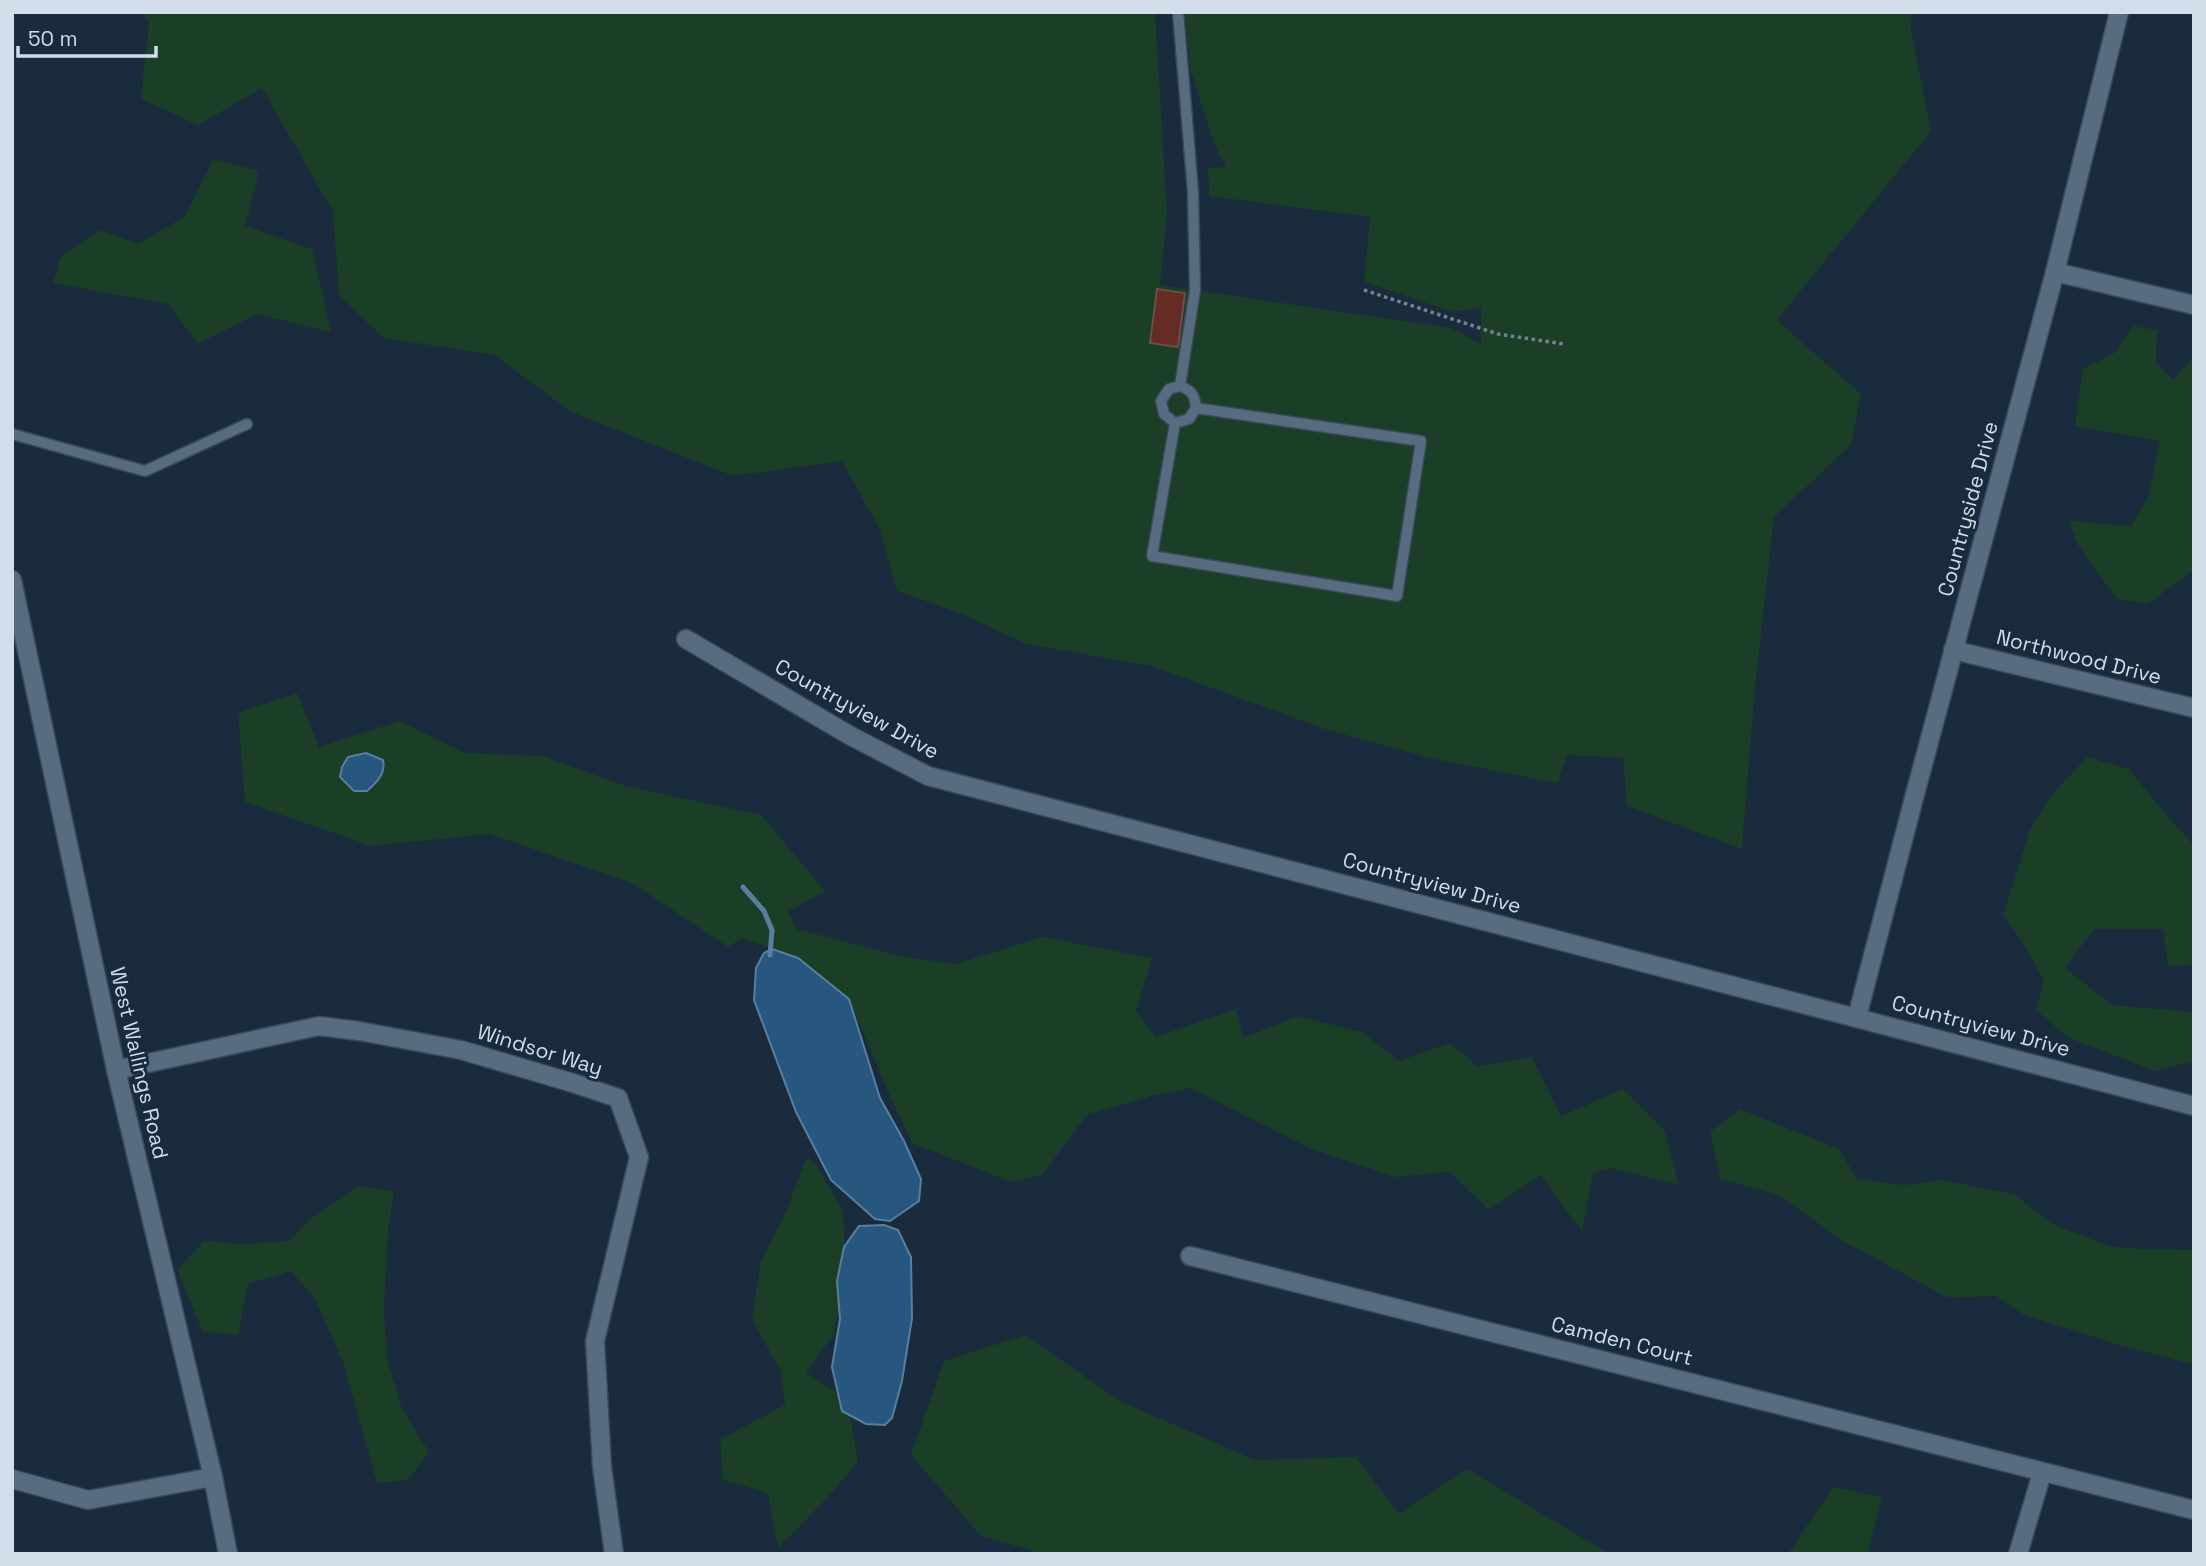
<svg xmlns="http://www.w3.org/2000/svg" width="2206" height="1566" font-family="'Space Grotesk',sans-serif">
  <rect width="100%" height="100%" fill="#192b3d"/>
  <g fill="#1a3e26">
    <polygon points="140,12 1155,12 1167,213 1160,285 1452,328 1481,344 1481,308 1453,312 1364,282 1370,217 1209,196 1208,168 1226,167 1214,144 1190,68 1185,12 1913,12 1910,25 1931,131 1777,320 1861,394 1851,445 1774,517 1755,687 1742,849 1627,806 1623,758 1567,755 1558,783 1429,758 1325,729 1151,666 1026,644 962,614 897,591 880,530 842,461 733,476 571,412 494,355 384,338 339,296 333,212 262,88 198,125 141,99 149,22"/>
    <polygon points="213,159 259,171 245,226 312,249 331,332 257,314 198,344 168,304 53,283 61,257 100,230 139,244 185,216"/>
    <polygon points="2133,326 2157,330 2156,363 2173,380 2194,356 2194,569 2148,604 2117,599 2078,545 2069,521 2131,526 2148,498 2160,441 2075,426 2083,369 2116,352"/>
    <polygon points="297,693 319,747 400,721 465,753 543,756 625,786 761,815 825,891 788,912 796,929 900,956 956,964 1042,937 1152,958 1136,1011 1156,1037 1236,1009 1243,1038 1298,1016 1362,1032 1399,1061 1450,1043 1477,1066 1532,1057 1561,1116 1623,1089 1665,1131 1679,1185 1611,1168 1593,1173 1582,1232 1541,1175 1489,1210 1450,1172 1394,1177 1309,1148 1190,1088 1155,1095 1087,1115 1043,1174 1011,1182 912,1143 885,1085 849,999 798,958 742,938 728,947 632,883 489,834 371,846 245,802 238,713"/>
    <polygon points="2087,757 2129,769 2166,815 2194,845 2194,965 2168,966 2163,929 2094,929 2065,968 2112,1005 2194,1012 2194,1061 2155,1071 2069,1038 2036,1010 2044,980 2026,948 2003,915 2030,830 2049,798"/>
    <polygon points="1740,1109 1839,1149 1857,1179 1904,1185 1941,1180 2014,1194 2052,1224 2109,1246 2139,1249 2194,1250 2194,1365 2116,1344 2024,1315 1996,1296 1948,1298 1841,1240 1779,1195 1720,1179 1710,1132"/>
    <polygon points="807,1157 817,1166 843,1211 846,1284 832,1337 806,1372 847,1400 858,1462 830,1495 778,1548 768,1493 723,1480 720,1439 785,1405 781,1372 752,1319 761,1261 782,1221"/>
    <polygon points="359,1186 394,1191 388,1231 384,1308 387,1359 402,1409 429,1452 408,1480 377,1483 343,1362 315,1299 291,1271 248,1284 238,1335 203,1332 177,1270 204,1241 244,1244 289,1241 310,1219"/>
    <polygon points="1025,1335 1122,1402 1255,1460 1356,1457 1399,1514 1467,1469 1610,1554 1044,1554 981,1536 911,1455 944,1361"/>
    <polygon points="1833,1487 1882,1497 1868,1554 1788,1554"/>
  </g>
  <g fill="#27577f" stroke="#5a7f9e" stroke-width="2">
    <path d="M 366,753 L 383,760 C 386,774 376,783 367,791 L 354,791 L 340,777 L 342,767 L 348,757 Z"/>
    <polygon points="772,949 798,958 849,999 880,1098 904,1141 921,1179 919,1201 890,1221 875,1219 831,1180 796,1112 754,1000 756,968 764,953"/>
    <polygon points="884,1225 898,1230 911,1257 912,1318 902,1381 892,1418 885,1425 866,1424 842,1411 832,1367 840,1319 837,1281 844,1247 859,1226"/>
  </g>
  <g fill="none" stroke-linecap="round" stroke-linejoin="round">
    <polyline stroke="#5a7f9e" stroke-width="5" points="743,887 764,911 772,930 770,955"/>
  </g>
  <polygon fill="#642c23" stroke="#6b4f49" stroke-width="2" points="1157,289 1185,293 1178,347 1150,343"/>
  <g fill="none" stroke-linecap="round" stroke-linejoin="round">
    <defs>
      <g id="service">
        <path d="M 1178,12 L 1193,192 L 1195,290 L 1180,386 C 1191,390 1195,395 1196,408 L 1189,419 L 1175,423 L 1152,556 L 1397,596 L 1421,441 L 1196,408"/>
        <polyline points="1175,423 1164,414 1161,401 1169,389 1180,386"/>
        <polyline points="12,434 145,471 247,424"/>
      </g>
      <g id="minor">
        <polyline points="2055,272 2194,305"/>
        <polyline points="686,639 849,735 928,776 2194,1106"/>
        <polyline points="1953,650 2194,708"/>
        <polyline points="1857,1017 1914,798 2055,272 2119,12"/>
        <polyline points="116,1070 319,1026 359,1031 461,1050 573,1083 618,1098 639,1157 595,1341 602,1467 614,1554"/>
        <polyline points="1190,1256 2194,1510"/>
        <polyline points="12,1479 88,1500 213,1477"/>
        <polyline points="2018,1554 2042,1473"/>
      </g>
      <polyline id="tertiary" points="12,580 116,1070 213,1477 228,1554"/>
    </defs>
    <use href="#service" stroke="#394856" stroke-width="13"/>
    <use href="#minor" stroke="#394856" stroke-width="21"/>
    <use href="#tertiary" stroke="#394856" stroke-width="21"/>
    <polyline stroke="#748391" stroke-width="3.5" stroke-dasharray="3.5 3.5" stroke-linecap="butt" points="1364,290 1498,334 1564,344"/>
    <use href="#service" stroke="#576c80" stroke-width="10"/>
    <use href="#minor" stroke="#576c80" stroke-width="18"/>
    <use href="#tertiary" stroke="#576c80" stroke-width="18"/>
  </g>
  <g text-anchor="middle" stroke-width="6" stroke-linejoin="round" paint-order="stroke">
    <g font-size="21" fill="#d1dde8" stroke="#192b3d">
      <text transform="translate(1968 509) rotate(-75)" y="7">Countryside Drive</text>
      <text transform="translate(2079 657) rotate(14)" y="7">Northwood Drive</text>
      <text transform="translate(857 709) rotate(29)" y="7">Countryview Drive</text>
      <text transform="translate(1432 883) rotate(15)" y="7">Countryview Drive</text>
      <text transform="translate(1981 1026) rotate(15)" y="7">Countryview Drive</text>
      <text transform="translate(540 1050) rotate(17)" y="7">Windsor Way</text>
      <text transform="translate(139 1063) rotate(77)" y="7">West Wallings Road</text>
      <text transform="translate(1622 1341) rotate(14)" y="7">Camden Court</text>
    </g>
  </g>
  <rect width="2206" height="1566" fill="none" stroke="#d1dde8" stroke-width="28"/>
  <path d="M18 46v10h138v-10" fill="none" stroke="#d1dde8" stroke-width="3.5"/>
  <text x="28" y="46" font-size="21" fill="#d1dde8" stroke="#192b3d" stroke-width="5" paint-order="stroke">50 m</text>
</svg>
